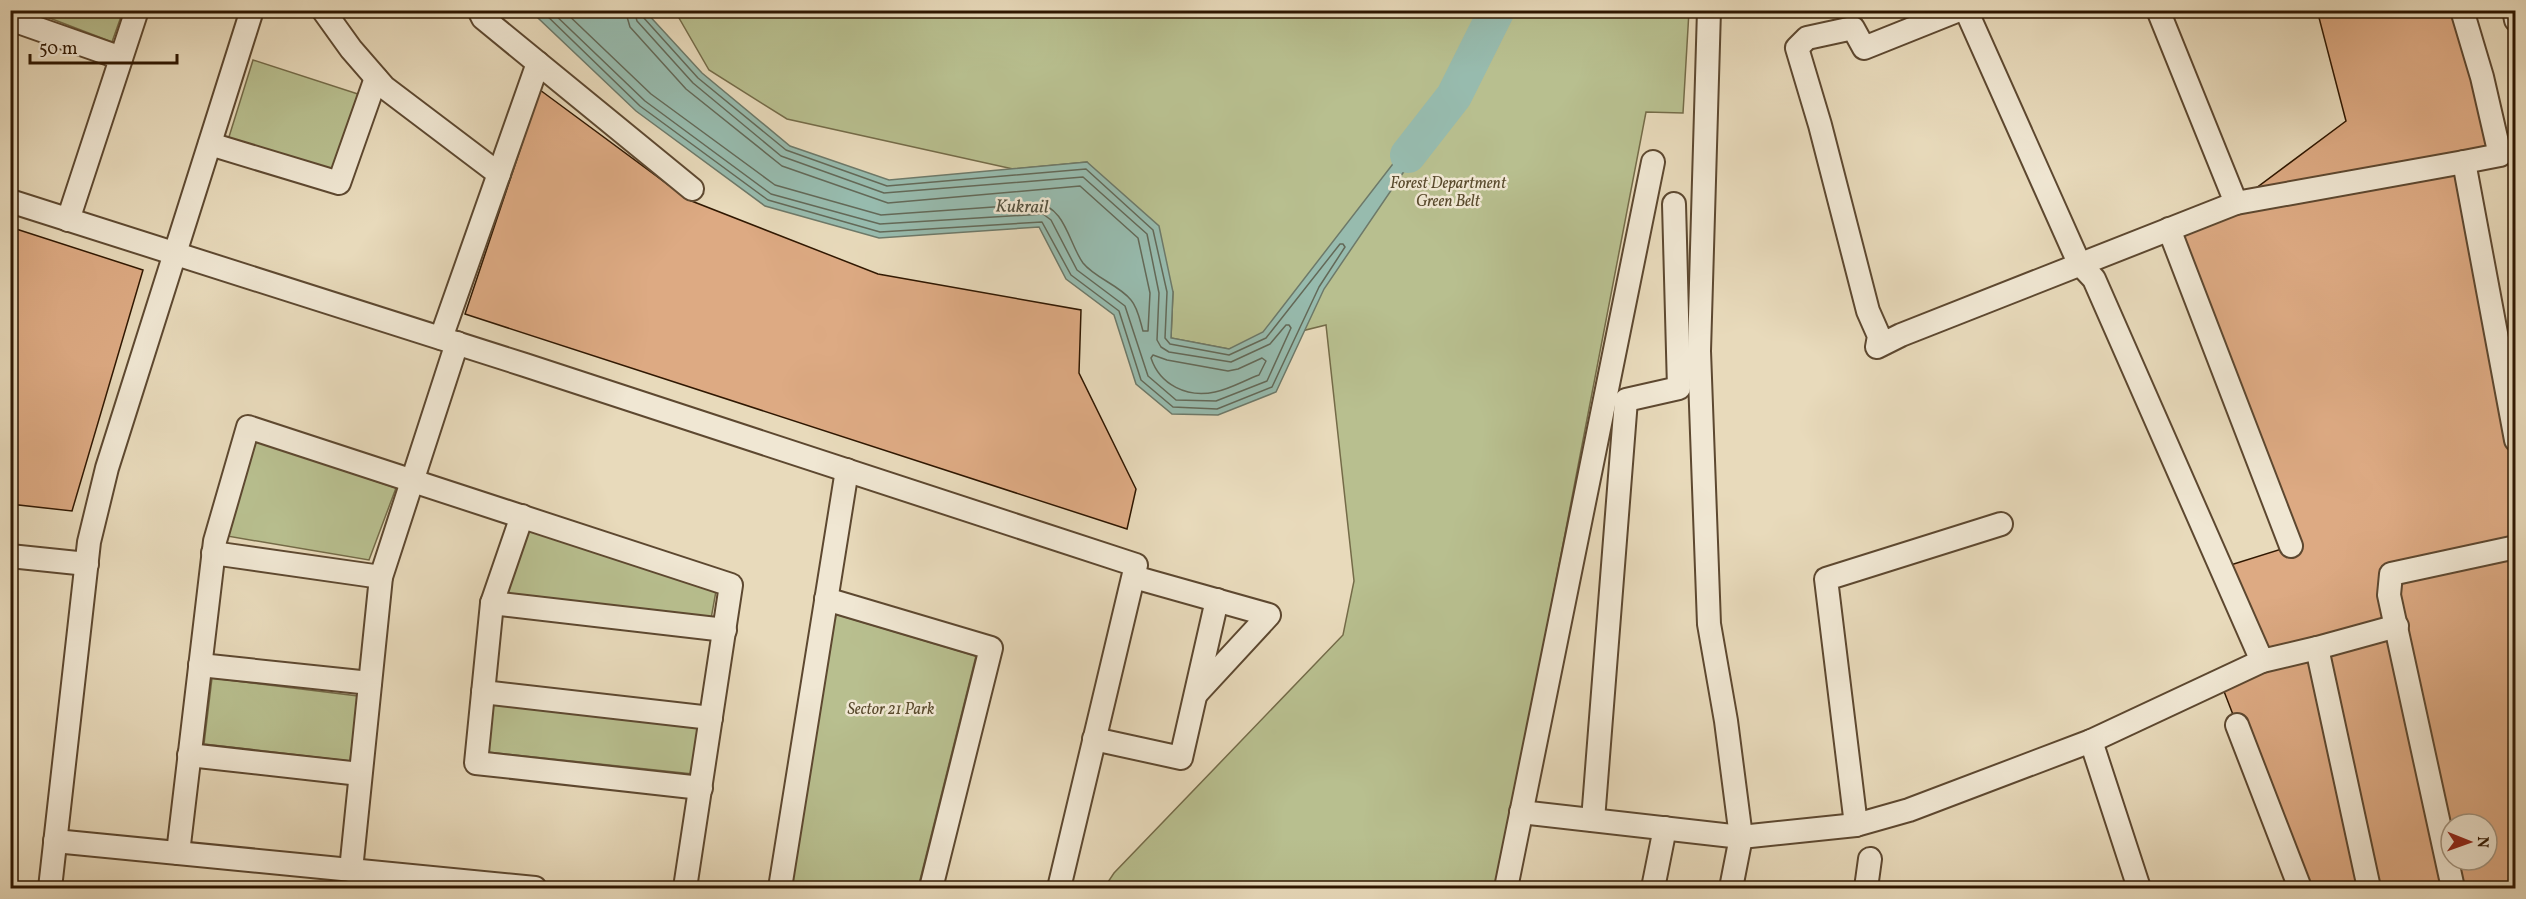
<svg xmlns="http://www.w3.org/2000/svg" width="2526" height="899" font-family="Vollkorn,serif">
  <rect width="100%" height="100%" fill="#e8dabb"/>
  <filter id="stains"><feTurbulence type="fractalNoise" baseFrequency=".00333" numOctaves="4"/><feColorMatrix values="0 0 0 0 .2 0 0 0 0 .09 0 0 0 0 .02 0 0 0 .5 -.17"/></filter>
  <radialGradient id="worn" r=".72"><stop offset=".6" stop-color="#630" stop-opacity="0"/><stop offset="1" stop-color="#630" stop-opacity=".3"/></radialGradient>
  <g fill="#b8bf8f" stroke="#746b48" stroke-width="1.5">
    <polygon points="40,10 123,10 123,11 112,42 39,14"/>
    <polygon points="675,11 1689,11 1683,113 1646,112 1497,888 1104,888 1114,873 1343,635 1354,581 1326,325 1229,349 1171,338 1173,292 1087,162 1013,169 787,119 709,70"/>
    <polygon points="253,60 361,95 335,175 228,140"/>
    <polygon points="256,441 396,488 369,560 227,536"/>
    <polygon points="526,529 716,591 711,619 503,595"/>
    <polygon points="835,614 976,656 918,888 791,888"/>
    <polygon points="212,678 358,696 350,761 204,744"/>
    <polygon points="492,703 698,725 693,774 487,752"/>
  </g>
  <polygon fill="#97bbae" stroke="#6d7969" stroke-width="1.5" points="534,11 645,11 702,73 790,146 889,180 1087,162 1159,226 1173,292 1171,338 1229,349 1263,332 1416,134 1438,115 1424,142 1324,289 1276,392 1218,415 1172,414 1136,384 1114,315 1066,279 1039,227 879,238 765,206 636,111 538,18"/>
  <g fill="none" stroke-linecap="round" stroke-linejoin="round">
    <g stroke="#636958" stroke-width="1.5">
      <polyline points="541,10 640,106 768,200 880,232 1042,222 1071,275 1119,311 1141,380 1173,407 1217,409 1272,387 1319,287 1345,247 1343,244 1340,244 1266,338 1229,355 1170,344 1165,338 1167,292 1153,230 1086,169 887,186 786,150 698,78 643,17 641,10"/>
      <polyline points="550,10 645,101 771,194 880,224 1043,214 1051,220 1077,270 1125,306 1148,376 1176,400 1216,401 1267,381 1291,328 1289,325 1286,325 1270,344 1231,362 1169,352 1161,347 1157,340 1159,293 1147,234 1083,177 884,193 781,156 693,83 637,21 634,10"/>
      <path d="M 563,10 L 651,94 L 775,185 L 881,215 L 1036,204 C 1065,205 1069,244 1083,263 C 1095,278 1119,285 1131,300 C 1138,308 1140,321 1143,331 L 1148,331 L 1150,293 L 1138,238 L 1080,186 L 888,203 L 782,166 L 686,89 L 630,27 L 625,10"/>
      <path d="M 1153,355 L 1167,360 L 1228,371 L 1238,369 L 1262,358 L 1266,361 L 1259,375 C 1245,380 1230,389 1215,392 C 1187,398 1160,385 1151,358 Z"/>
    </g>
    <polyline stroke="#97bbae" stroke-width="36" points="1408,155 1454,96 1497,10"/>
  </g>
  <g fill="#ddaa83" stroke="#2f1701" stroke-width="1.5" fill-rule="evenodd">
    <polygon points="2317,10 2462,10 2500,155 2236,203 2346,121"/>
    <polygon points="540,90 689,200 878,274 1081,310 1079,373 1136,489 1127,529 465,314"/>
    <polygon points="2464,162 2516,440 2516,547 2391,574 2397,626 2262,661 2221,568 2291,546 2169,229"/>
    <polygon points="10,227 143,270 72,511 10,504"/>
    <path d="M 2516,547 L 2516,888 L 2300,888 L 2220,681 L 2397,626 L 2391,574 ZM 2451,824 L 2487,824 L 2487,860 L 2451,860 Z"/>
  </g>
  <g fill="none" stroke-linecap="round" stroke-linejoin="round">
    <defs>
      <g id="minor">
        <polyline points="323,10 351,49 384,87 499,174"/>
        <polyline points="479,10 483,18 692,189"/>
        <polyline points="1709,10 1699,351 1709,624 1726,721 1741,837 1731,888"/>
        <polyline points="1959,10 1864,48 1853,28 1807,38 1797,48 1820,125 1868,311 1879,336 1877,347 1901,335 2236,203"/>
        <polyline points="1966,10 2079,263 2094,279 2262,661 2317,648"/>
        <polyline points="2158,10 2236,203 2464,162"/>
        <polyline points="2462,10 2482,77 2500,155 2464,162 2516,440"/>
        <polyline points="2514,10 2516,20"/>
        <polyline points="10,19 121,58"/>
        <polyline points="210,144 339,183 376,78"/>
        <polyline points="10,201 525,365 1136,565 1059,888"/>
        <polyline points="68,220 137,10"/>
        <polyline points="2169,229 2291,546"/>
        <polyline points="441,338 538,63"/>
        <polyline points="522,516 492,603 476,763 701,788"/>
        <polyline points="213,553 381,577"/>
        <polyline points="10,556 87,564"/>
        <polyline points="1134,577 1269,615 1197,693"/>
        <polyline points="826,599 991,648 931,888"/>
        <polyline points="492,603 725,630"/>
        <polyline points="200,665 370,683"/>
        <polyline points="483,692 711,718"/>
        <polyline points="2237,725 2300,888"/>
        <polyline points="1094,739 1181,758 1217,600"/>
        <polyline points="2091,741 2139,888"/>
        <polyline points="189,755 360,774"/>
        <polyline points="1521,812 1741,837 1856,825 1909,810 2091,741 2262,661"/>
        <polyline points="1593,820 1626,400 1679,388 1674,204"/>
        <polyline points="1856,825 1826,579 2001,524"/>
        <polyline points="55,841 535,888"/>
        <polyline points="178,853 215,541 248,427 731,585 685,888"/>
        <polyline points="351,870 381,577 457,343"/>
        <polyline points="50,888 89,542 107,468 252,10"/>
        <polyline points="780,888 847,470"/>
        <polyline points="1506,888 1653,162"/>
        <polyline points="1653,888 1665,828"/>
        <polyline points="1866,888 1870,859"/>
        <polyline points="2369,888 2317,648 2397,626"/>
        <polyline points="2453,888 2389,595 2391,574 2516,547"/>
      </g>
    </defs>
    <use href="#minor" stroke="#5d4830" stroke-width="26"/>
    <use href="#minor" stroke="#f0e7d3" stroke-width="22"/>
  </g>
  <g text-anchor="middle" stroke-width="5" stroke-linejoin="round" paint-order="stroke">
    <g font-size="16" font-style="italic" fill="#58492c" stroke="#f0e7d3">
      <text x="1448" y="188">Forest Department<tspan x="1448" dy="18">Green Belt</tspan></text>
      <text x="891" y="714">Sector 21 Park</text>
    </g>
    <g font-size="18" font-style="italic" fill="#53503e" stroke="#f0e7d3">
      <text transform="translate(1022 206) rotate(1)" y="6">Kukrail</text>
    </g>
  </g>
  <rect width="2526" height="899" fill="none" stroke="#e8dabb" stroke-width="36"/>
  <rect x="12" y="12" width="2502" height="875" fill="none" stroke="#2f1701" stroke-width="3"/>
  <rect x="18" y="18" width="2490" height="863" fill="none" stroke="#2f1701" stroke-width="1.5"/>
  <g transform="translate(2469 842) rotate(91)"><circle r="28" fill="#f0e7d3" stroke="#a3947f" stroke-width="1.5"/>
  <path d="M0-4.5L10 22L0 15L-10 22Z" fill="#8f2418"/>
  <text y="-9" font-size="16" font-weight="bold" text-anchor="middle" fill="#2f1701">N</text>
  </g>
  <path d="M30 54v9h147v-9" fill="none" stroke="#2f1701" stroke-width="3"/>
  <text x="39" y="54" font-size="18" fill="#2f1701" stroke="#f0e7d3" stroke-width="4.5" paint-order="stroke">50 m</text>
  <rect width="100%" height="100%" filter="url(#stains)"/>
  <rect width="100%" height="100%" fill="url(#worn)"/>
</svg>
